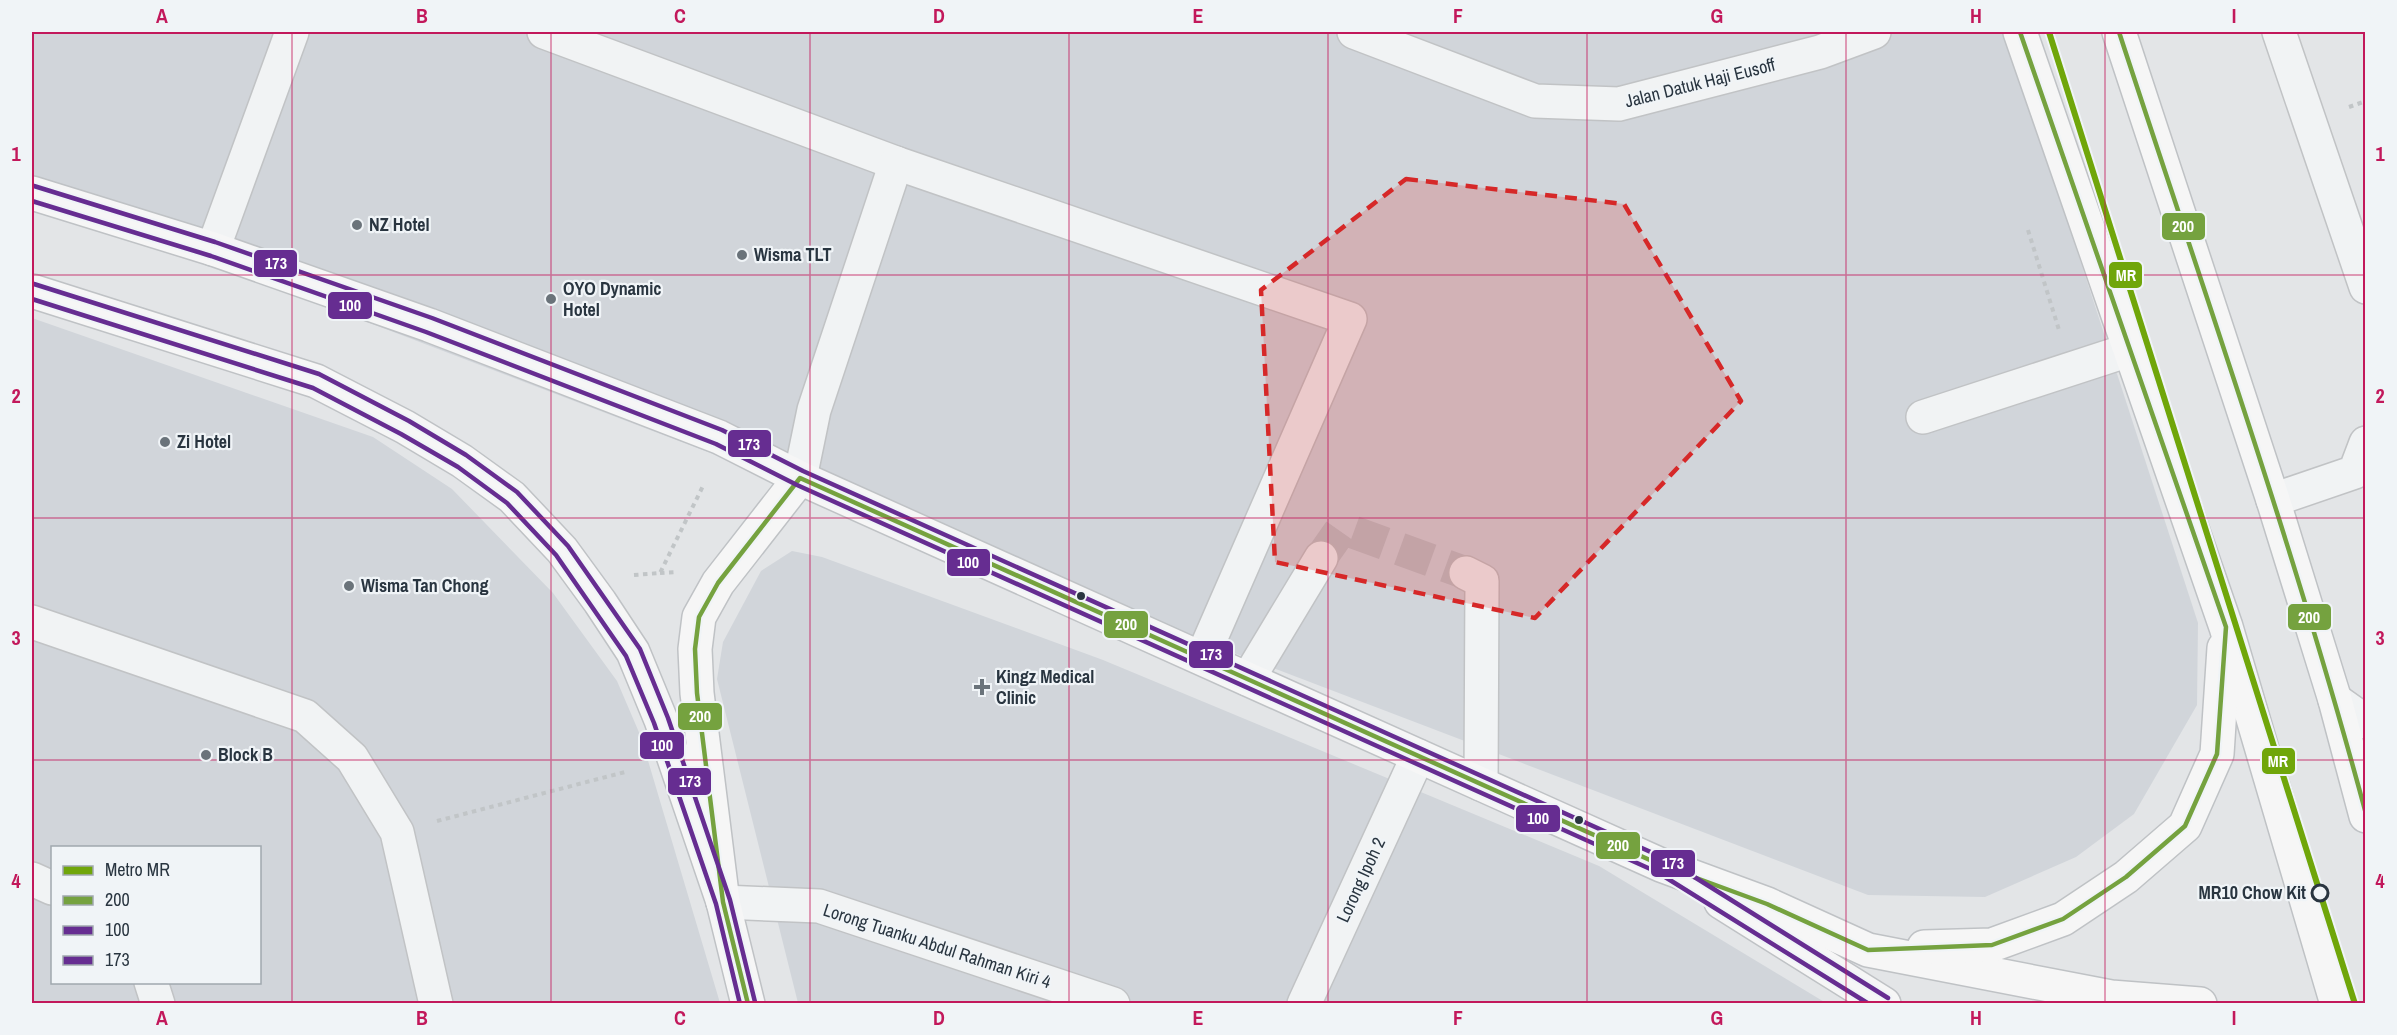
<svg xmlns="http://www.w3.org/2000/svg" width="2397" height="1035" font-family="'Archivo Narrow',sans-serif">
  <rect width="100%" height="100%" fill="#e3e5e7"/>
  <g fill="#d1d5da" fill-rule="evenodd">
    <polygon points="32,32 2006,32 2198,623 2197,705 2134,814 2076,857 1985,897 1868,895 32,194"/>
    <path d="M 32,318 L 373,437 L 452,489 L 553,593 L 617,681 L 641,737 L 720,1003 L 32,1004 ZM 52,848 L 260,848 L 260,982 L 52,982 Z"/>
    <polygon points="792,551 822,557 1103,660 1599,866 1826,1003 798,1003 717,679 723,642 761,571"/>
  </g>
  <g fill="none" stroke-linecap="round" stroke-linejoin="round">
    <polyline stroke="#bec2c6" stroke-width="33" stroke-dasharray="33 16" stroke-linecap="butt" points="1321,558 1342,528 1466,573"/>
    <defs>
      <g id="minor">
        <polyline points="544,32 896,163 1350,319 1202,658"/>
        <polyline points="1354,32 1535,101 1619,104 1820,52 1874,32"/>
        <polyline points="2279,32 2366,287"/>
        <polyline points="213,249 292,32"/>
        <polyline points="1923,417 2129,350"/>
        <polyline points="800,478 814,410 896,163"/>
        <polyline points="2273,500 2355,472 2366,443"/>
        <polyline points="1466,573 1482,581 1481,784"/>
        <polyline points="32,622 305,716 352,758 397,832 436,1004"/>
        <polyline points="1248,679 1321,558"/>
        <polyline points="2335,700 2366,722"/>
        <polyline points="32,879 52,888"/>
        <polyline points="723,902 819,906 1113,1004"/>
        <polyline points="151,982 158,1004"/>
        <polyline points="1304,1004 1418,756"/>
      </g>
      <g id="major">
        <polyline points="2020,32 2226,627 2337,1004"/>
        <polyline points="2119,32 2273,500 2335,700 2366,816"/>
        <polyline points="32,193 213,249 429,325 719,437 800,478 1661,865 1767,904 1868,950 2111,997 2200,1004"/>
        <polyline points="32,291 316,381 405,427 462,461 512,497 562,550 600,602 633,652 661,720 723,902"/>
        <polyline points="1721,902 1884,1004"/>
        <polyline points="1924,947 1992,945 2063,919 2126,877 2185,826 2217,754 2224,648"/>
        <polyline points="748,1004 723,902 697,693 695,649 699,617 718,583 800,478"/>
      </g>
    </defs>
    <use href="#minor" stroke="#c1c3c5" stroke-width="36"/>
    <use href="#major" stroke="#bfc2c5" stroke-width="36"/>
    <g stroke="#c1c5c7" stroke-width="4" stroke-dasharray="4.5 4.5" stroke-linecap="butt">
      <polyline points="2349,107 2366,101"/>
      <polyline points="2028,230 2059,330"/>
      <polyline points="660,573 677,572"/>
      <polyline points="634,575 660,573 703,486"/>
      <polyline points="437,821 625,772"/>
    </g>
    <use href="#minor" stroke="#f1f3f4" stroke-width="33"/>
    <use href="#major" stroke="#f6f6f6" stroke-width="33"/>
    <defs>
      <g id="bus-1">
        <path d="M 2119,32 C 2204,292 2295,550 2366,814"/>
        <polyline points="748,1004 723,902 697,693 695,649 699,617 718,583 800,478 1661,865 1767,904 1868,950 1992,945 2063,919 2126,877 2185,826 2217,754 2226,627 2020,32"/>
      </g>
      <g id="bus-2">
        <polyline points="32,201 211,256 426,332 716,444 797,485 1657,872 1869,1004"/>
        <polyline points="32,299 313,388 401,434 458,467 507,503 556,555 626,656 654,723 716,904 740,1004"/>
      </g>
      <g id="bus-3">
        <polyline points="34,186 215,242 432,318 722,430 803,471 1664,858 1888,998"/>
        <polyline points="34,284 319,374 409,421 466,455 517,492 568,546 640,649 668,718 730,900 755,1002"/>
      </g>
    </defs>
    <use href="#bus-1" stroke="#f0f4f7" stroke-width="9"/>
    <use href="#bus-2" stroke="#f0f4f7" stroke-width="9"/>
    <use href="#bus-3" stroke="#f0f4f7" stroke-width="9"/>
    <use href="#bus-1" stroke="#75a23f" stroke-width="4.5"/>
    <use href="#bus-2" stroke="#662d91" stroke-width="4.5"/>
    <use href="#bus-3" stroke="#662d91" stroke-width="4.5"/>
    <defs>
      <polyline id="metro-1" points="2049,32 2355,1004"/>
    </defs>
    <use href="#metro-1" stroke="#f0f4f7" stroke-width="10"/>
    <use href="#metro-1" stroke="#70a60a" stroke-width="6"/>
  </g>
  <path fill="#d62828" fill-opacity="0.2" stroke="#d62828" stroke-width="4.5" stroke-dasharray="12 8" stroke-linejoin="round" d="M 1406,179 L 1624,204 L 1741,401 L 1535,618 L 1275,562 L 1261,290 Z"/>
  <path fill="none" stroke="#c2185b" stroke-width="1.5" stroke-opacity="0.55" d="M 292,32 L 292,1004M 551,32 L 551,1004M 810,32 L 810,1004M 1069,32 L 1069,1004M 1328,32 L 1328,1004M 1587,32 L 1587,1004M 1846,32 L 1846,1004M 2105,32 L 2105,1004M 32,275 L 2366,275M 32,518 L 2366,518M 32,760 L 2366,760"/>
  <g fill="#6a737a" stroke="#f0f4f7" stroke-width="2">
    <circle cx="357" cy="225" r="6"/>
    <circle cx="742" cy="255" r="6"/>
    <circle cx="551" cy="299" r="6"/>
    <circle cx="165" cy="442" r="6"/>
    <circle cx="349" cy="586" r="6"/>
    <path d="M979 678h6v6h6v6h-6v6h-6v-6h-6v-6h6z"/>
    <circle cx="206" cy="755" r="6"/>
  </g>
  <g fill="#293540" stroke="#f0f4f7" stroke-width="2">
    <circle cx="1081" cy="596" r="5"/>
    <circle cx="1579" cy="820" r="5"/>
  </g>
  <circle fill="#f0f4f7" stroke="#293540" stroke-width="3" cx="2320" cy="893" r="8"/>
  <g text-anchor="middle" stroke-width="4.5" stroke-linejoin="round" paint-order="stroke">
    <g font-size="18" fill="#293540" stroke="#f0f4f7">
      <text transform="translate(1700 83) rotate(-14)" y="6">Jalan Datuk Haji Eusoff</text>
      <text transform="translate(1361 880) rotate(-65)" y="6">Lorong Ipoh 2</text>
      <text transform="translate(937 946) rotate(18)" y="6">Lorong Tuanku Abdul Rahman Kiri 4</text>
    </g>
    <g font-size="18" font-weight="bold" fill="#293540" stroke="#f0f4f7" text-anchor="start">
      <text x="369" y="231">NZ Hotel</text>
      <text x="754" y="261">Wisma TLT</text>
      <text x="563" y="295">OYO Dynamic<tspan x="563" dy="21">Hotel</tspan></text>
      <text x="177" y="448">Zi Hotel</text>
      <text x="361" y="592">Wisma Tan Chong</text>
      <text x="996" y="683">Kingz Medical<tspan x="996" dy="21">Clinic</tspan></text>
      <text x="218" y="761">Block B</text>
    </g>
    <g font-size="18" font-weight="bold" fill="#293540" stroke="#f0f4f7" text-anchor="end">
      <text x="2306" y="899">MR10 Chow Kit</text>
    </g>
  </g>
  <g stroke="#f0f4f7" stroke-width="2">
    <rect x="2161" y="212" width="45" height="29" rx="6" fill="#75a23f"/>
    <rect x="253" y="249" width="45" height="29" rx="6" fill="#662d91"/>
    <rect x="2108" y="261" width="35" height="28" rx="6" fill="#70a60a"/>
    <rect x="327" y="291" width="46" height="29" rx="6" fill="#662d91"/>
    <rect x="727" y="429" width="45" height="29" rx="6" fill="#662d91"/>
    <rect x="946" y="548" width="45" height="29" rx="6" fill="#662d91"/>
    <rect x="2287" y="603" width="45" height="28" rx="6" fill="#75a23f"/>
    <rect x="1103" y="610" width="46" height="29" rx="6" fill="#75a23f"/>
    <rect x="1188" y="640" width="46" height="29" rx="6" fill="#662d91"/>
    <rect x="677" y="702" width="46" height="29" rx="6" fill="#75a23f"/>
    <rect x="639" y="731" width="46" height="29" rx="6" fill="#662d91"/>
    <rect x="2261" y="747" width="35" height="28" rx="6" fill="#70a60a"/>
    <rect x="667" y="767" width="45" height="29" rx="6" fill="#662d91"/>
    <rect x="1515" y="804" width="46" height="29" rx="6" fill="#662d91"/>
    <rect x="1595" y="831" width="46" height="29" rx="6" fill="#75a23f"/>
    <rect x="1650" y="849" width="46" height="29" rx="6" fill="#662d91"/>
  </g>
  <g font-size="16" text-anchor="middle" font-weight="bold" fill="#fff">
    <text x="2183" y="232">200</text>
    <text x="276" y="269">173</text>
    <text x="2126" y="281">MR</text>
    <text x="350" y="311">100</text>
    <text x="749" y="450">173</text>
    <text x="968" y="568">100</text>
    <text x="2309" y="623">200</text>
    <text x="1126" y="630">200</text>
    <text x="1211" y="660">173</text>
    <text x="700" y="722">200</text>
    <text x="662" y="751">100</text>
    <text x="2278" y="767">MR</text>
    <text x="690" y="787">173</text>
    <text x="1538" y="824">100</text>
    <text x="1618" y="851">200</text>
    <text x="1673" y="869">173</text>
  </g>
  <rect width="2397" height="1035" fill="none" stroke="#f0f4f7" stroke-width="66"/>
  <rect x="51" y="846" width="210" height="138" fill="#f0f4f7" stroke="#a0a8ae" stroke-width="1.5"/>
  <rect x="63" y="866" width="30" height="9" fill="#70a60a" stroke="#a0a8ae" stroke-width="1.5"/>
  <text x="105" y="876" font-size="18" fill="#293540">Metro MR</text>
  <rect x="63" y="896" width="30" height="9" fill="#75a23f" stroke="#a0a8ae" stroke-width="1.5"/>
  <text x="105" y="906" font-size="18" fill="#293540">200</text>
  <rect x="63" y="926" width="30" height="9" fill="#662d91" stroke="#a0a8ae" stroke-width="1.5"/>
  <text x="105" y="936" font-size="18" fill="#293540">100</text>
  <rect x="63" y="956" width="30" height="9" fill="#662d91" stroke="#a0a8ae" stroke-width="1.5"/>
  <text x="105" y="966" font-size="18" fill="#293540">173</text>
  <rect x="33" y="33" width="2331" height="969" fill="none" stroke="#c2185b" stroke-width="2"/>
  <g font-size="20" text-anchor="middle" font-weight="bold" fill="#c2185b">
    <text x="162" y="23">A</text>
    <text x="422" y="23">B</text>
    <text x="680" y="23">C</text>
    <text x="939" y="23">D</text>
    <text x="1198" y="23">E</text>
    <text x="1458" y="23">F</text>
    <text x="1717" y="23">G</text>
    <text x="1976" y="23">H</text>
    <text x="2234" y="23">I</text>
    <text x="16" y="161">1</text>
    <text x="2380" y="161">1</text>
    <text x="16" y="403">2</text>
    <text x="2380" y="403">2</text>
    <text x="16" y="645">3</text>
    <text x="2380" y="645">3</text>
    <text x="16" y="888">4</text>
    <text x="2380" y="888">4</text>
    <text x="162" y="1025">A</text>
    <text x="422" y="1025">B</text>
    <text x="680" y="1025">C</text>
    <text x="939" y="1025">D</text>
    <text x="1198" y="1025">E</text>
    <text x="1458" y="1025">F</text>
    <text x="1717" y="1025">G</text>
    <text x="1976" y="1025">H</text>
    <text x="2234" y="1025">I</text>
  </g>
</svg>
